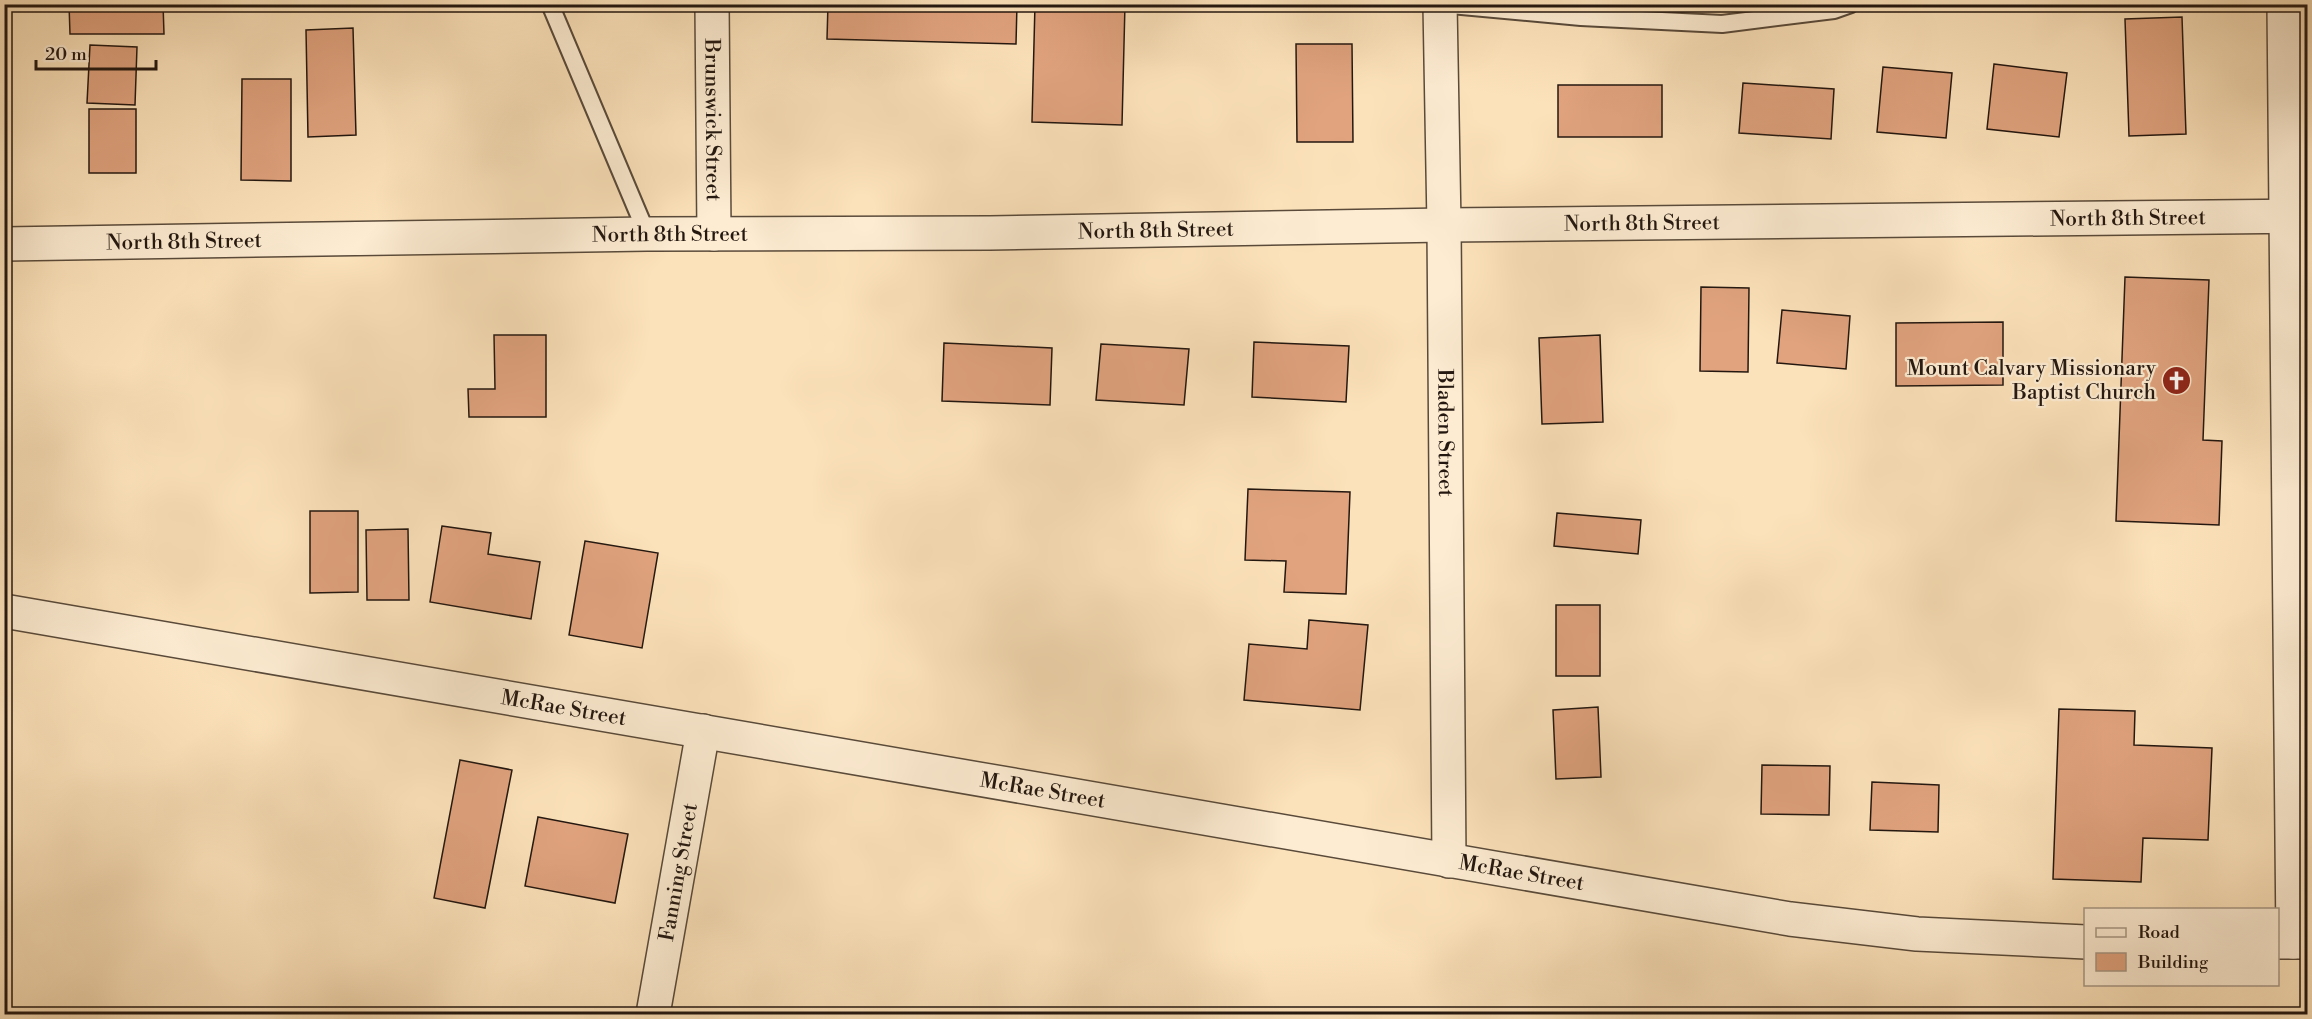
<svg xmlns="http://www.w3.org/2000/svg" width="2312" height="1019" font-family="'Libre Bodoni',serif">
  <rect width="100%" height="100%" fill="#fce2ba"/>
  <filter id="stains"><feTurbulence type="fractalNoise" baseFrequency=".00333" numOctaves="4"/><feColorMatrix values="0 0 0 0 .2 0 0 0 0 .09 0 0 0 0 .02 0 0 0 .5 -.17"/></filter>
  <radialGradient id="worn" r=".72"><stop offset=".6" stop-color="#630" stop-opacity="0"/><stop offset="1" stop-color="#630" stop-opacity=".3"/></radialGradient>
  <g fill="#e0a37e" stroke="#231710" stroke-width="1.5">
    <polygon points="69,4 163,4 164,34 70,34"/>
    <polygon points="828,4 1017,4 1016,44 827,39"/>
    <polygon points="1035,4 1125,4 1122,125 1032,122"/>
    <polygon points="2182,17 2186,134 2129,136 2125,19"/>
    <polygon points="353,28 356,135 308,137 306,30"/>
    <polygon points="1296,44 1352,44 1353,142 1297,142"/>
    <polygon points="90,45 137,47 135,105 87,103"/>
    <polygon points="1994,64 2067,73 2059,137 1987,129"/>
    <polygon points="1883,67 1952,73 1946,138 1877,132"/>
    <polygon points="242,79 291,79 291,181 241,180"/>
    <polygon points="1743,83 1834,89 1831,139 1739,133"/>
    <rect x="1558" y="85" width="104" height="52"/>
    <rect x="89" y="109" width="47" height="64"/>
    <polygon points="2125,277 2209,280 2203,440 2222,441 2219,525 2116,521"/>
    <polygon points="1701,287 1749,288 1748,372 1700,371"/>
    <polygon points="1782,310 1850,316 1846,369 1777,363"/>
    <polygon points="2003,322 2003,385 1896,386 1896,323"/>
    <polygon points="494,335 546,335 546,417 469,417 468,389 495,389"/>
    <polygon points="1600,335 1603,422 1542,424 1539,338"/>
    <polygon points="1254,342 1349,346 1346,402 1252,397"/>
    <polygon points="944,343 1052,348 1050,405 942,401"/>
    <polygon points="1101,344 1189,349 1184,405 1096,400"/>
    <polygon points="1248,489 1350,492 1346,594 1284,592 1286,561 1245,560"/>
    <polygon points="310,511 358,511 358,592 310,593"/>
    <polygon points="1557,513 1641,520 1638,554 1554,546"/>
    <polygon points="442,526 491,533 488,554 540,562 531,619 430,602"/>
    <polygon points="408,529 409,600 367,600 366,530"/>
    <polygon points="585,541 658,553 642,648 569,635"/>
    <rect x="1556" y="605" width="44" height="71"/>
    <polygon points="1309,620 1368,625 1360,710 1244,700 1249,644 1307,649"/>
    <polygon points="1598,707 1601,777 1556,779 1553,710"/>
    <polygon points="2059,709 2135,711 2134,745 2212,748 2208,840 2143,838 2141,882 2053,879"/>
    <polygon points="460,760 512,770 485,908 434,898"/>
    <polygon points="1762,765 1830,766 1829,815 1761,814"/>
    <polygon points="1872,782 1939,785 1938,832 1870,830"/>
    <polygon points="538,817 628,834 615,903 525,886"/>
  </g>
  <g fill="none" stroke-linecap="round" stroke-linejoin="round">
    <defs>
      <g id="service">
        <polyline points="550,4 647,234"/>
        <polyline points="1440,4 1581,17 1722,24 1834,10 1851,4"/>
      </g>
      <g id="minor">
        <path id="s1" d="M 712,4 L 714,234"/>
        <path id="s2" d="M 1440,4 L 1444,225 L 1449,861"/>
        <polyline points="2284,4 2293,942"/>
        <path id="s3" d="M 4,244 L 647,234 L 990,233 L 1444,225 L 2308,216"/>
        <path id="s4" d="M 653,1014 L 703,731"/>
      </g>
      <g id="tertiary">
        <path id="s5" d="M 4,611 L 1790,919 L 1917,934 L 2086,942"/>
        <polyline points="2278,942 2308,942"/>
      </g>
    </defs>
    <use href="#service" stroke="#594a3a" stroke-width="20"/>
    <use href="#minor" stroke="#594a3a" stroke-width="36"/>
    <use href="#tertiary" stroke="#594a3a" stroke-width="36"/>
    <use href="#service" stroke="#fdecd2" stroke-width="16"/>
    <use href="#minor" stroke="#fdecd2" stroke-width="33"/>
    <use href="#tertiary" stroke="#fdecd2" stroke-width="33"/>
  </g>
  <defs>
    <symbol id="church-disc" viewBox="-11 -11 22 22"><circle r="9.5" fill="#8f2418" stroke="#fdecd2"/><path d="M-1.2-6h2.4v3.5h3.3v2.4h-3.3V6h-2.4V-.1h-3.3v-2.4h3.3Z" fill="#fff"/></symbol>
  </defs>
  <g fill-rule="evenodd">
    <use href="#church-disc" x="2160" y="364" width="33" height="33"/>
  </g>
  <g text-anchor="middle" stroke-width="4.5" stroke-linejoin="round" paint-order="stroke">
    <g font-size="21" fill="#231710" stroke="#fdecd2">
      <text dy="7" stroke="none"><textPath href="#s1" startOffset="116">Brunswick Street</textPath></text>
      <text dy="7" stroke="none"><textPath href="#s3" startOffset="2124">North 8th Street</textPath></text>
      <text dy="7" stroke="none"><textPath href="#s3" startOffset="1638">North 8th Street</textPath></text>
      <text dy="7" stroke="none"><textPath href="#s3" startOffset="1152">North 8th Street</textPath></text>
      <text dy="7" stroke="none"><textPath href="#s3" startOffset="666">North 8th Street</textPath></text>
      <text dy="7" stroke="none"><textPath href="#s3" startOffset="180">North 8th Street</textPath></text>
      <text dy="7" stroke="none"><textPath href="#s2" startOffset="429">Bladen Street</textPath></text>
      <text dy="7" stroke="none"><textPath href="#s5" startOffset="568">McRae Street</textPath></text>
      <text dy="7" stroke="none"><textPath href="#s5" startOffset="1054">McRae Street</textPath></text>
      <text dy="7" stroke="none"><textPath href="#s4" startOffset="144">Fanning Street</textPath></text>
      <text dy="7" stroke="none"><textPath href="#s5" startOffset="1540">McRae Street</textPath></text>
    </g>
    <g font-size="21" fill="#231710" stroke="#fdecd2" text-anchor="end">
      <text x="2156" y="375">Mount Calvary Missionary<tspan x="2156" dy="24">Baptist Church</tspan></text>
    </g>
  </g>
  <rect width="2312" height="1019" fill="none" stroke="#fce2ba" stroke-width="24"/>
  <rect x="6" y="6" width="2300" height="1007" fill="none" stroke="#231710" stroke-width="3"/>
  <rect x="12" y="12" width="2288" height="995" fill="none" stroke="#231710" stroke-width="1.5"/>
  <rect x="2084" y="908" width="195" height="78" fill="#fdecd2" stroke="#a69784" stroke-width="1.5"/>
  <rect x="2096" y="928" width="30" height="9" fill="#fdecd2" stroke="#a69784" stroke-width="1.5"/>
  <text x="2138" y="938" font-size="18" fill="#231710">Road</text>
  <rect x="2096" y="953" width="30" height="18" fill="#e0a37e" stroke="#a69784" stroke-width="1.5"/>
  <text x="2138" y="968" font-size="18" fill="#231710">Building</text>
  <path d="M36 60v9h120v-9" fill="none" stroke="#231710" stroke-width="3"/>
  <text x="45" y="60" font-size="18" fill="#231710" stroke="#fdecd2" stroke-width="4.5" paint-order="stroke">20 m</text>
  <rect width="100%" height="100%" filter="url(#stains)"/>
  <rect width="100%" height="100%" fill="url(#worn)"/>
</svg>
